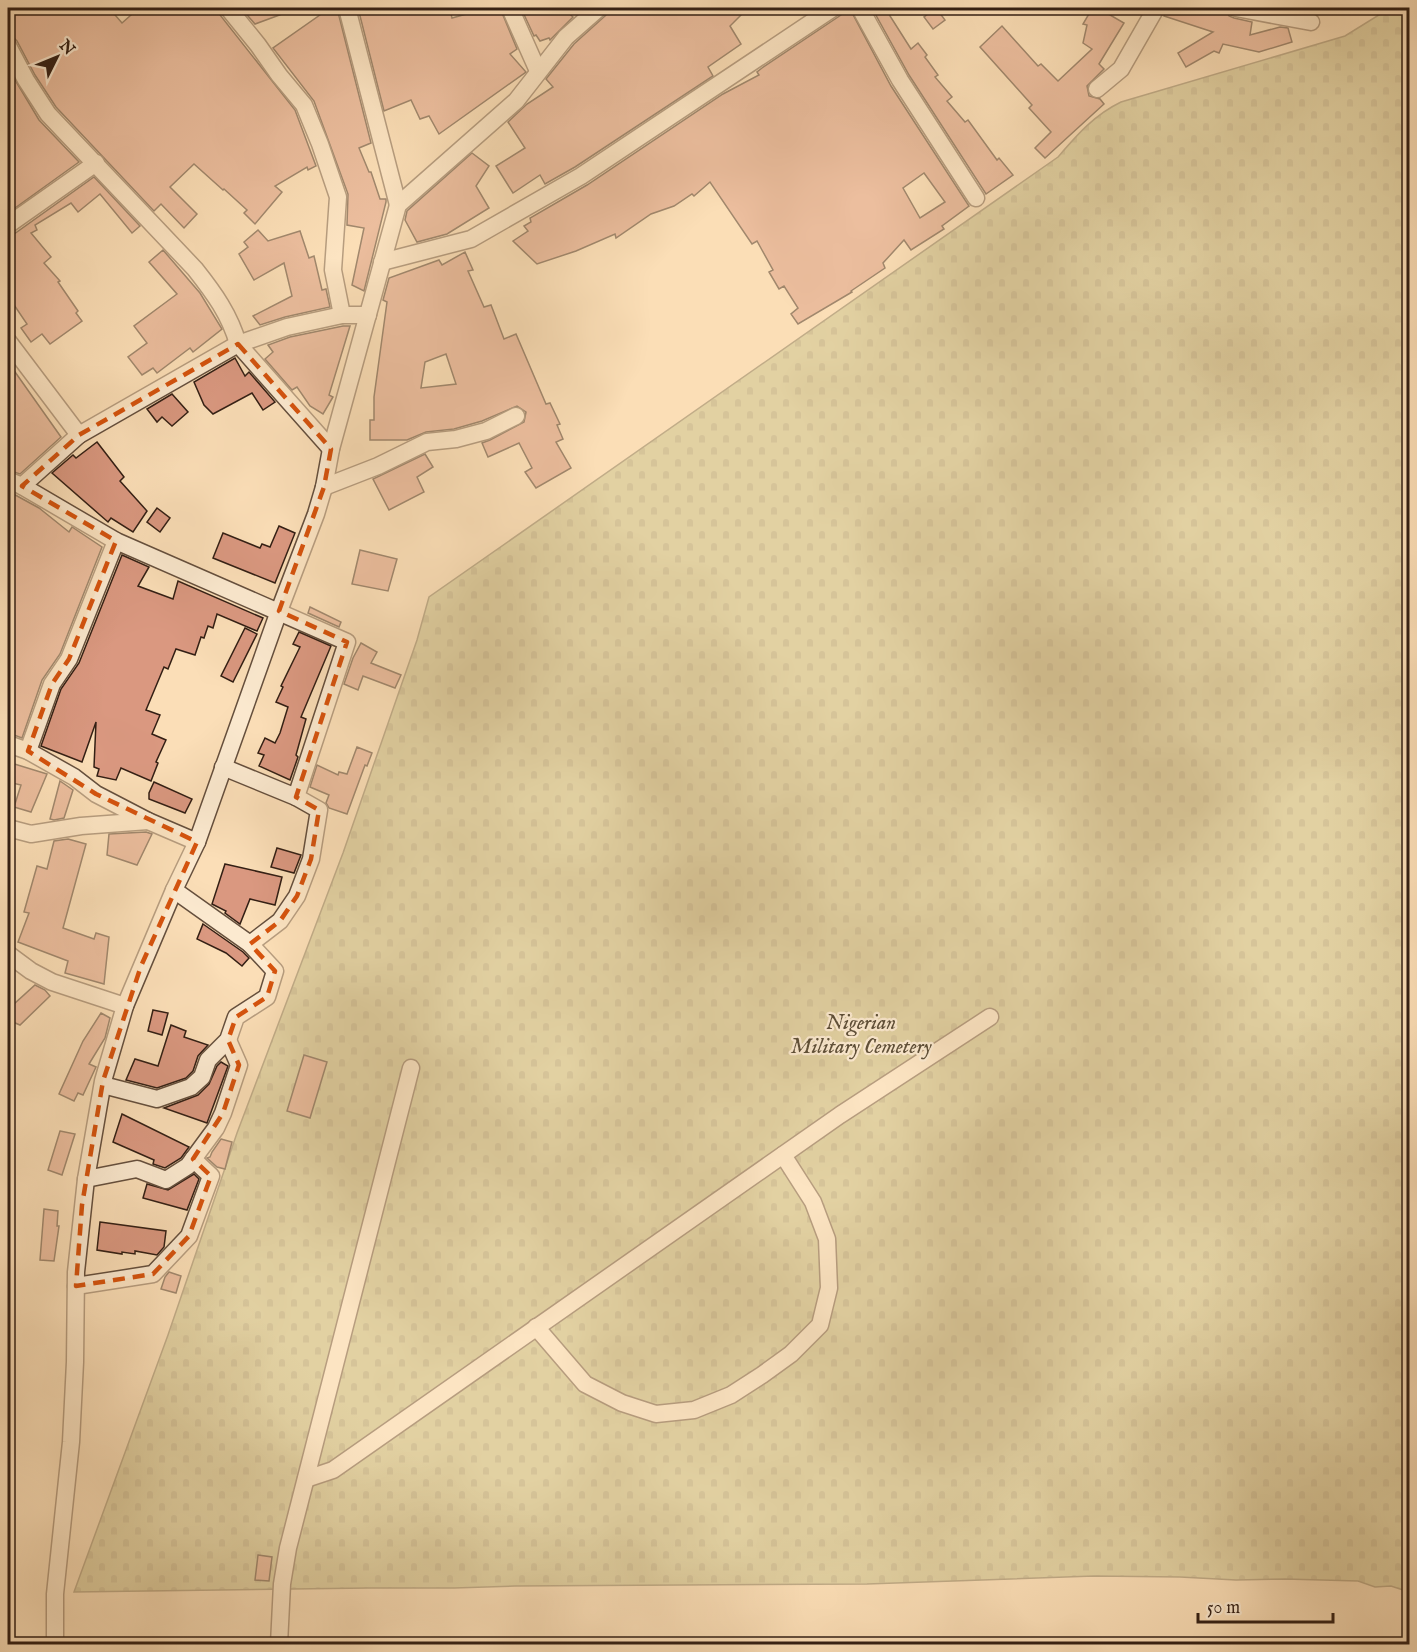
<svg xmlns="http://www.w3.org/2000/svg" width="1417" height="1652" font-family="'IM FELL English',serif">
  <defs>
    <pattern id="cemetery-stones" width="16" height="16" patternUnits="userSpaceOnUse" patternTransform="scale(1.5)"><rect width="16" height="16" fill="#c3c08b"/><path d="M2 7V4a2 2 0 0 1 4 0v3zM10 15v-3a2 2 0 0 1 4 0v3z" fill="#a8a577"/></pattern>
  </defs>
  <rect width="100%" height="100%" fill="#fbdeb7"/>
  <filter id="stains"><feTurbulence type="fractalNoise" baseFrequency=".00333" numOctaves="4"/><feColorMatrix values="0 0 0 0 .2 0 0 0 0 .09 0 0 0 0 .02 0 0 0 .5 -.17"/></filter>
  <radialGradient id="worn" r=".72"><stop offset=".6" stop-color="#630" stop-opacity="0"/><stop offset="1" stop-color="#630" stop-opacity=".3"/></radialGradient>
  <path fill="url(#cemetery-stones)" stroke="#7b7050" stroke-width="1.5" d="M 1390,8 L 1409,8 L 1409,1592 L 1391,1586 L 1375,1587 L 1358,1581 L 1285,1579 L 1236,1580 L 1180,1577 L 1094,1576 L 867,1584 L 515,1586 L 454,1588 L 369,1588 L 74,1592 L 168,1335 L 237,1133 L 343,853 L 417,640 L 429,597 L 1058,157 C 1077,135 1094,115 1121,102 L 1345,36 Z"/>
  <g fill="#da9880" stroke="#331f14" stroke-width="1.5" fill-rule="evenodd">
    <polygon points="8,8 109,8 122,23 139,8 218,8 220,15 295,110 316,166 308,170 307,167 275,186 282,192 255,224 244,213 247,210 224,189 223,190 194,164 170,187 197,214 184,228 161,204 154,211 56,107 35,75 17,41 13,37 8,36"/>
    <polygon points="241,8 295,8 296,9 255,24"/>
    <polygon points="330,8 337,8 371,143 359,148 369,172 371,172 380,199 386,199 386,202 364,291 352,285 364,228 347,225 348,194 314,101 273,48"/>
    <polygon points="358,8 437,8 437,11 450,9 452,18 488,8 500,8 517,49 510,54 526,72 439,134 429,116 420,119 411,100 384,111"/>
    <polygon points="521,8 563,8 573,17 550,40 549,38 540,41 536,35 534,36"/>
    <polygon points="610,8 748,8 730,26 741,44 708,67 713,76 575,167 545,184 540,175 513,193 496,166 525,148 508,122 527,104 553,87 546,79 574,44 606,15"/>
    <polygon points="872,8 885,8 911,49 918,43 927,55 925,57 938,75 935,77 952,97 947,101 965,122 968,120 997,160 999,158 1013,175 986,194 909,75"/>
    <polygon points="936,8 945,20 933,29 924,17"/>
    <polygon points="1098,8 1124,23 1099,64 1104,69 1087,86 1089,96 1100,99 1104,104 1045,158 1035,148 1051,132 1029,108 1032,105 980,47 1002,26 1038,66 1041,64 1058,81 1092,49 1083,43 1087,25 1083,24 1090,12 1096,13"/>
    <polygon points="1166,8 1226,9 1229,16 1234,18 1252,22 1250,35 1280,27 1288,28 1292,42 1259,52 1223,44 1219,53 1214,51 1186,67 1178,53 1213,32 1164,16"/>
    <path d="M 850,9 L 891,86 L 969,206 L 942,226 L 944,229 L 911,250 L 904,240 L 883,263 L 885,268 L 851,291 L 852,292 L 798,324 L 791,314 L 798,308 L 784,286 L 779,289 L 769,272 L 773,270 L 757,241 L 752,244 L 710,182 L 694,196 L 692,194 L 674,206 L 651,214 L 616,238 L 615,234 L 576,251 L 537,264 L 513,241 L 528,231 L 524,226 L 531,222 L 530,218 L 587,185 L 723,94 L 759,75 L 757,72 L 762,68 ZM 924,173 L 945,202 L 920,218 L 903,188 Z"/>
    <polygon points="8,68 39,120 79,162 8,213"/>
    <polygon points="472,153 489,166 476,186 489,208 447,234 417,242 405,220 407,211"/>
    <polygon points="94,177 140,226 132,233 100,194 78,212 71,203 35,225 37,230 31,233 51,257 44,263 60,281 58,282 78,311 76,313 82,321 50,344 42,334 31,342 21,328 27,324 8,296 8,235 14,234"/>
    <polygon points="258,230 268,241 300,231 309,258 314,256 322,290 326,289 330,307 285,317 260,325 253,316 292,296 284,263 254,280 239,254 248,247 244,242"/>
    <polygon points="163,250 200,293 222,329 193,352 190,348 157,373 153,368 142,375 128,357 147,343 134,326 177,294 149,262"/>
    <path d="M 465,252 L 473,270 L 468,271 L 484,307 L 491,305 L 504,339 L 516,334 L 546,404 L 550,403 L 560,424 L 557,425 L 563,439 L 556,442 L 571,468 L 536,488 L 525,472 L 532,468 L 519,443 L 488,457 L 482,443 L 490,440 L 524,422 L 526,412 L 517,406 L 482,421 L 454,429 L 426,432 L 407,440 L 370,440 L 370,420 L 374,420 L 374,397 L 387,302 L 383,300 L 389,278 L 439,260 L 442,265 ZM 446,354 L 456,384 L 421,388 L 425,362 Z"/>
    <polygon points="343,326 350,326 329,395 333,397 323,414 310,406 297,387 292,390 265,359 273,352 268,345 290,337"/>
    <polygon points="235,358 245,376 249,372 275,402 263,410 252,393 213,414 204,405 194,382"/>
    <polygon points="8,362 61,437 20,474 8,470"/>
    <polygon points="172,394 188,412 172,426 162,417 157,422 147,409"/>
    <polygon points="97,442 124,477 120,481 147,511 133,532 111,518 108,522 52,473 73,455 76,458"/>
    <polygon points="425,454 433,467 417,477 424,492 389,510 373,479"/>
    <polygon points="8,491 39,508 69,532 72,527 102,547 60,654 42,680 22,738 14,735 15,731 8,730 8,681 11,672 8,671"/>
    <polygon points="157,508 170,518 160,532 147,522"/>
    <polygon points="279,526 295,533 275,583 213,558 223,533 260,548 262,544 270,547"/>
    <polygon points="360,550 397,559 388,591 352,584"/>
    <polygon points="122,555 149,567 138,586 173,599 178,581 263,618 257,631 217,614 213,628 208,626 204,638 201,637 195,655 176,649 168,669 164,667 146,710 160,715 152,734 166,740 156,762 158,763 151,781 121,768 116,780 97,776 99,769 94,767 96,722 82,762 41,746 61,689 79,663"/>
    <polygon points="310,607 341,622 339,627 308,613"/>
    <polygon points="245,628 257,634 233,682 221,676"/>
    <polygon points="299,632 331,646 301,717 306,719 296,755 298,757 290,780 259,766 264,755 258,753 265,738 275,743 280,733 288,707 276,702 283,687 281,686 300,647 293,644"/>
    <polygon points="361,643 377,652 371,663 401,675 395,688 363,676 358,690 344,684 353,658"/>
    <polygon points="357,747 372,753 367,766 365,765 347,814 329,808 326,803 329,795 310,787 317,765 338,775 339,772 347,774"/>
    <polygon points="8,762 47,774 31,812 14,807 21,785 8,782"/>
    <polygon points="60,781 73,790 64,818 54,820 50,819"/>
    <polygon points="154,782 192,799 185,813 149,799 149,793"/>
    <polygon points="146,832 152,834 137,865 107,855 109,834"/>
    <polygon points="68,839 86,844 63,928 94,939 96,933 109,937 104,984 65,973 68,961 18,942 29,913 24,912 37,866 47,869 54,841"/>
    <polygon points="277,848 301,855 294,873 271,867"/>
    <polygon points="225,864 282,877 275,905 250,899 240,924 225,913 226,911 212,904"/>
    <polygon points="203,924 243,952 249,958 242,966 226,953 197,939"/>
    <polygon points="35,985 45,990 50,996 20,1025 8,1020 8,1000 15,1003"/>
    <polygon points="153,1010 168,1013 162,1035 148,1031"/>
    <polygon points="101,1013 110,1018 105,1038 89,1064 96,1067 83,1095 78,1093 74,1101 59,1094 83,1041"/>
    <polygon points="171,1025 186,1031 184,1037 208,1045 198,1056 193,1071 186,1078 157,1088 126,1080 135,1059 158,1066"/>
    <polygon points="304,1055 327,1062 310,1118 287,1111"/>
    <polygon points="221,1062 228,1066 207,1123 164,1108 198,1095 209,1084 217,1066"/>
    <polygon points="122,1114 189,1147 181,1158 165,1168 153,1164 154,1160 113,1142"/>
    <polygon points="60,1131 75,1134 62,1175 48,1170"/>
    <polygon points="221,1139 232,1142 225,1169 217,1167 207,1158 210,1157 212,1152"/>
    <polygon points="194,1174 199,1179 187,1210 143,1198 147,1184 168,1190"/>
    <polygon points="44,1209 58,1211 57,1226 59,1226 54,1261 40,1260"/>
    <polygon points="100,1222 166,1231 164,1247 157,1255 135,1251 135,1254 122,1252 122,1254 97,1250"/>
    <polygon points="169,1272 181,1276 176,1293 161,1289 165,1277"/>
    <polygon points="258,1555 272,1557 269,1581 255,1580"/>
  </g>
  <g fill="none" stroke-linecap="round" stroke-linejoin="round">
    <defs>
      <g id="minor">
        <polyline points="228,8 258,45 279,75 304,105 320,144 338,197 333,270 342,315 368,315"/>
        <polyline points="347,8 398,205"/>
        <polyline points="510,8 538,71"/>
        <polyline points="860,8 900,80 976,198"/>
        <polyline points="1236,8 1311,22"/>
        <path d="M 8,46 L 26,80 L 48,114 L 195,269 C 214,293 230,315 238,344 L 331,449"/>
        <polyline points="1097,89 1121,69 1156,8"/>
        <polyline points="8,225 96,163"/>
        <polyline points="382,262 471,239 581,176 833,8"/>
        <polyline points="8,341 79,435"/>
        <polyline points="8,480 22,486 116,541 347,642 296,797 319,810 311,859 297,896 280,921 250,944 174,890"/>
        <polyline points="22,486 79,435 238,344 287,327 342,315"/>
        <polyline points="324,487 378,466 427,442 456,439 486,431 516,416"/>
        <polyline points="8,744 28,751 74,777 96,794 148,821 197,842"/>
        <polyline points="28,751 52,684 69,659 116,541"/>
        <polyline points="223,767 296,797"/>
        <polyline points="8,828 31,834 81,826 148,821"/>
        <polyline points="8,954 31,971 52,982 125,1006"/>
        <polyline points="103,1085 157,1099 191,1087 202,1077 208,1060 228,1040 236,1017 267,997 275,971 250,944"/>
        <polyline points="86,1179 137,1169 166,1180 188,1166 216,1128 223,1113 239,1065 228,1040"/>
        <polyline points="76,1286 153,1274 189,1236 211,1176 193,1159"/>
        <polyline points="536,1327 585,1384 622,1403 656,1414 694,1410 731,1395 762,1375 791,1354 820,1325 829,1288 827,1239 813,1202 783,1155"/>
        <polyline points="306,1479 333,1470 840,1115 990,1017"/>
        <polyline points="55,1644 55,1594 71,1442 75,1362 76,1272 86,1179 103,1081 125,1006 174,890 197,842 279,611 316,514 324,487 331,449 398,205 516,101 566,37 599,8"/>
        <polyline points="279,1644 282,1584 288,1548 411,1068"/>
      </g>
    </defs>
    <use href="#minor" stroke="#654f3d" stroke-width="19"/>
    <use href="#minor" stroke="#fcead0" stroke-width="16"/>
  </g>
  <path d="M0 0H1417V1652H0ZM 238,344 L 331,449 L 324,487 L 279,611 L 347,642 L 296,797 L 319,810 L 311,859 L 297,896 L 280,921 L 250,944 L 275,971 L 267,997 L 236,1017 L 228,1040 L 239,1065 L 223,1113 L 193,1159 L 211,1176 L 189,1236 L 153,1274 L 76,1286 L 82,1205 L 103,1081 L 141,966 L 197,842 L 96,794 L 28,751 L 52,684 L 69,659 L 116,541 L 22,486 L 79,435 Z" fill="#fbdeb7" fill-opacity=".55" fill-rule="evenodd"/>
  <path fill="none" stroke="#d6530d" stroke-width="4.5" stroke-dasharray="12 8" stroke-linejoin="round" d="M 238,344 L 331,449 L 324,487 L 279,611 L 347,642 L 296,797 L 319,810 L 311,859 L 297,896 L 280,921 L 250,944 L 275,971 L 267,997 L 236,1017 L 228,1040 L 239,1065 L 223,1113 L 193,1159 L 211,1176 L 189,1236 L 153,1274 L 76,1286 L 82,1205 L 103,1081 L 141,966 L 197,842 L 96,794 L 28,751 L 52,684 L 69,659 L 116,541 L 22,486 L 79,435 Z"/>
  <g text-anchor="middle" stroke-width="4.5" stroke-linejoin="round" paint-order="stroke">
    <g font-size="21" font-style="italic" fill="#5e4f38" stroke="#fcead0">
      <text x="861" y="1029">Nigerian<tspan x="861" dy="24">Military Cemetery</tspan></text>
    </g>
  </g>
  <rect width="1417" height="1652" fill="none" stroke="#fbdeb7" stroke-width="30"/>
  <rect x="9" y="9" width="1399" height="1634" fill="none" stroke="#331f14" stroke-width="3"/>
  <rect x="15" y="15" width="1387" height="1622" fill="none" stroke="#331f14" stroke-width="1.5"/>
  <g transform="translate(57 57) rotate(47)" stroke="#fcead0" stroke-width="4.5" paint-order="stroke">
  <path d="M0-4.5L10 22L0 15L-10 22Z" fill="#331f14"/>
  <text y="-9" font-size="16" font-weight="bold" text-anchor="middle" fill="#331f14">N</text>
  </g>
  <path d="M1198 1613v9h135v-9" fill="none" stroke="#331f14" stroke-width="3"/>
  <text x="1207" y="1613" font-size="18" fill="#331f14" stroke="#fcead0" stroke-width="4.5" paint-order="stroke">50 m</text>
  <rect width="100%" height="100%" filter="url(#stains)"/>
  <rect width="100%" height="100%" fill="url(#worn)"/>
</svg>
